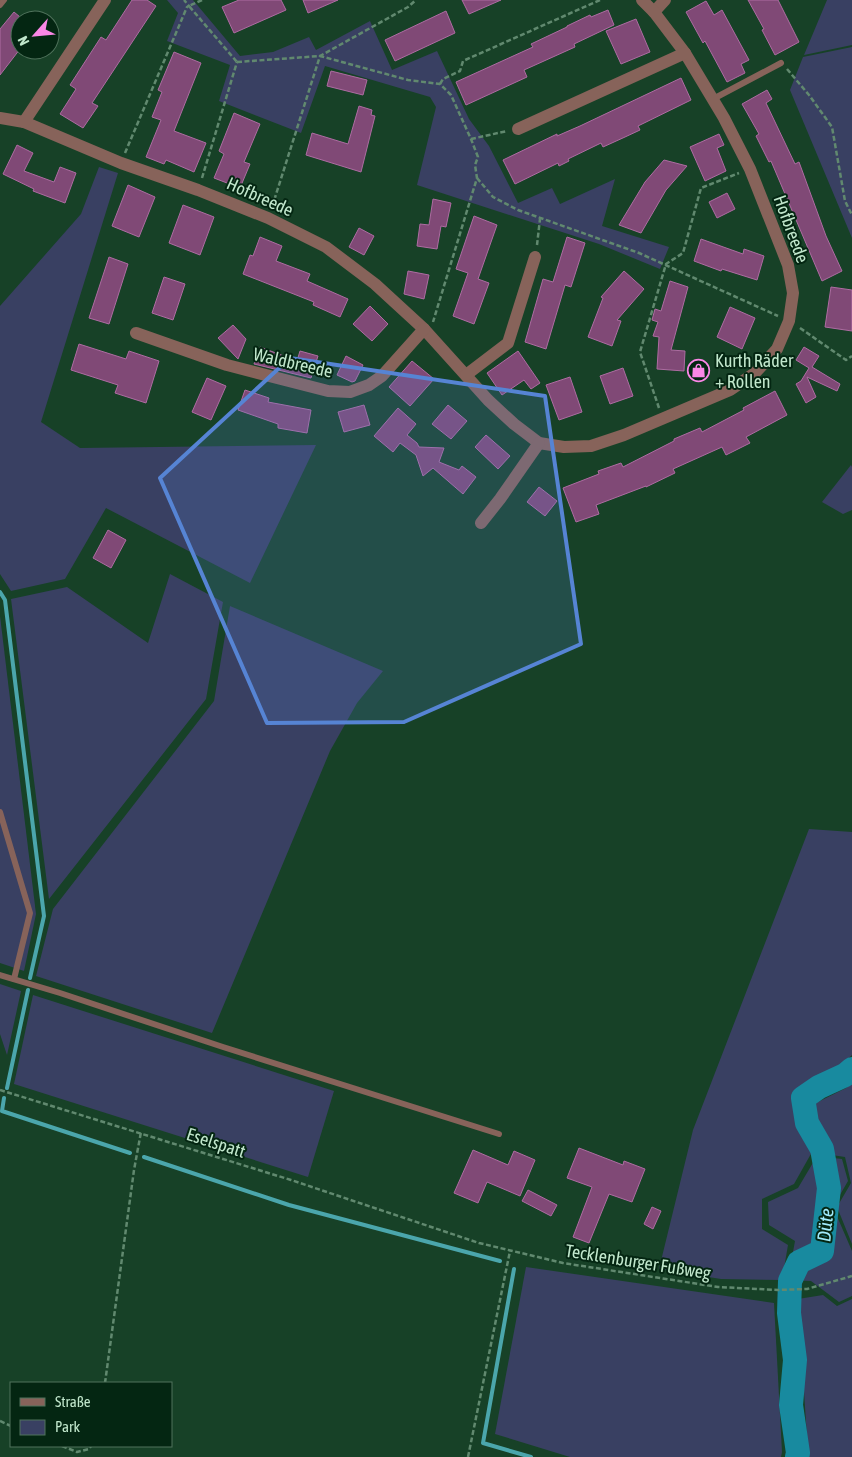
<svg xmlns="http://www.w3.org/2000/svg" width="852" height="1457" font-family="'Asap Condensed',sans-serif">
  <rect width="100%" height="100%" fill="#174127"/>
  <g fill="#394062">
    <polygon points="167,0 193,0 240,56 273,52 309,37 316,50 370,21 392,70 437,51 469,119 489,146 518,203 552,188 560,204 615,179 602,226 669,247 660,269 599,244 417,185 436,107 430,97 325,66 301,133 219,101 230,65 167,41 178,13"/>
    <polygon points="827,0 852,0 852,45 804,55"/>
    <polygon points="852,47 852,238 790,90 803,57"/>
    <polygon points="99,167 118,173 41,422 80,448 316,445 250,583 106,508 65,579 11,591 0,574 0,306 81,214"/>
    <polygon points="851,465 852,467 852,510 843,514 822,502"/>
    <polygon points="170,574 223,602 206,699 49,899 11,599 67,587 148,643"/>
    <polygon points="230,606 383,671 357,703 330,751 212,1033 36,976 53,909 214,701"/>
    <polygon points="0,616 36,914 24,971 0,963"/>
    <polygon points="809,829 852,832 852,1055 839,1067 815,1078 793,1092 798,1126 812,1152 794,1184 762,1199 762,1229 788,1245 782,1280 721,1279 659,1269 693,1130"/>
    <polygon points="0,984 21,991 7,1055 0,1034"/>
    <polygon points="33,995 334,1091 308,1177 14,1084"/>
    <polygon points="852,1082 852,1244 837,1207 851,1183 845,1157 832,1155 813,1122 814,1104 846,1088"/>
    <polygon points="817,1156 842,1159 848,1181 833,1207 852,1251 852,1296 839,1302 811,1281 788,1280 795,1241 769,1225 768,1202 798,1188"/>
    <polygon points="526,1267 774,1303 782,1452 781,1457 570,1457 495,1434"/>
    <polygon points="823,1295 837,1306 852,1299 852,1457 806,1457 808,1453 798,1299"/>
  </g>
  <g fill="none" stroke-linecap="round" stroke-linejoin="round">
    <g stroke="#4ba6ac" stroke-width="4">
      <polyline points="0,592 5,600 44,916 30,978"/>
      <polyline points="7,1088 28,990"/>
      <polyline points="4,1098 2,1111 130,1153"/>
      <polyline points="144,1157 289,1205 500,1261"/>
      <polyline points="514,1269 483,1443 531,1457"/>
    </g>
    <polyline stroke="#188a9f" stroke-width="24" points="797,1457 798,1453 791,1405 795,1360 789,1313 790,1281 799,1262 822,1251 829,1188 822,1149 807,1123 803,1098 819,1087 845,1075 852,1069"/>
  </g>
  <g fill="#804976" stroke="#ae6ca2">
    <polygon points="132,0 147,0 156,6 92,103 98,106 83,128 60,114 76,89 70,85 101,37 106,40"/>
    <polygon points="239,0 281,0 286,10 234,33 222,7"/>
    <polygon points="303,0 338,0 308,13"/>
    <polygon points="462,0 501,0 469,14"/>
    <polygon points="748,0 778,0 799,42 775,55 762,30 764,29"/>
    <polygon points="706,1 714,15 722,10 749,60 741,64 745,73 727,82 705,41 703,43 686,12"/>
    <polygon points="608,10 614,25 574,44 575,47 524,70 527,77 466,105 456,82 533,47 531,44 567,27 567,26 590,15 591,17"/>
    <polygon points="446,11 455,33 395,61 385,40"/>
    <polygon points="14,12 20,17 20,49 0,75 0,29"/>
    <polygon points="636,19 650,52 621,64 606,31"/>
    <polygon points="174,52 201,63 174,131 206,143 194,172 166,160 164,164 146,157 161,120 152,117 162,92 158,90"/>
    <polygon points="331,71 367,80 363,95 327,86"/>
    <polygon points="681,78 691,100 638,126 640,130 625,137 603,147 601,143 568,159 569,161 559,166 558,163 515,184 503,160 557,134 557,136 580,126"/>
    <polygon points="767,90 772,99 766,103 795,164 799,162 826,236 842,271 822,281 771,161 769,162 756,136 759,134 742,104"/>
    <polygon points="359,106 372,110 371,115 375,116 361,172 306,155 312,133 348,144"/>
    <polygon points="234,113 260,124 244,162 250,164 240,188 214,178 224,154 219,151"/>
    <polygon points="719,134 724,145 717,148 726,171 705,181 690,147"/>
    <polygon points="17,145 33,153 24,171 54,182 60,167 76,173 65,203 33,191 34,189 3,174"/>
    <polygon points="664,160 687,166 666,190 641,233 619,225 645,182"/>
    <polygon points="128,185 155,197 139,237 112,226"/>
    <polygon points="727,193 735,209 717,218 709,202"/>
    <polygon points="433,199 451,203 446,227 441,226 437,249 417,246 420,224 429,225"/>
    <polygon points="183,205 214,217 200,255 169,243"/>
    <polygon points="474,216 497,225 478,279 489,283 474,324 453,316 468,273 456,269"/>
    <polygon points="359,228 374,236 364,255 349,247"/>
    <polygon points="260,237 282,246 276,261 310,274 307,281 348,299 340,317 313,305 314,302 243,274 250,255 253,256"/>
    <polygon points="567,237 585,243 571,287 565,285 546,349 525,342 543,279 553,282"/>
    <polygon points="701,239 743,254 744,249 764,256 757,280 722,269 721,271 694,261"/>
    <polygon points="109,257 128,264 109,324 89,318"/>
    <polygon points="408,271 429,275 424,299 404,294"/>
    <polygon points="624,271 644,289 617,320 621,321 612,346 588,337 603,298 601,297"/>
    <polygon points="164,277 185,284 173,320 152,313"/>
    <polygon points="670,281 688,287 671,350 685,351 684,371 657,369 659,337 653,336 658,322 652,320 655,309 661,311"/>
    <polygon points="831,287 852,290 852,331 825,327"/>
    <polygon points="370,306 388,324 372,341 353,324"/>
    <polygon points="730,307 755,318 742,349 717,337"/>
    <polygon points="233,325 246,339 238,359 218,338"/>
    <polygon points="79,344 126,359 129,351 159,361 146,403 115,393 118,385 71,370"/>
    <polygon points="260,347 297,361 300,351 318,356 311,378 254,364"/>
    <polygon points="804,347 819,356 812,367 840,384 837,391 807,377 816,397 806,403 796,384 801,381 809,368 796,360"/>
    <polygon points="518,351 540,383 531,389 524,380 502,395 487,373"/>
    <polygon points="346,356 363,365 355,381 352,382 337,375"/>
    <polygon points="412,361 434,379 410,406 389,387"/>
    <polygon points="623,368 633,396 610,404 600,376"/>
    <polygon points="570,377 582,412 559,420 546,385"/>
    <polygon points="207,378 226,386 211,420 192,412"/>
    <polygon points="245,390 269,398 268,402 311,410 307,433 278,428 278,424 238,410"/>
    <polygon points="775,391 787,415 746,437 750,443 726,455 722,447 673,469 675,473 646,487 646,486 596,505 599,514 576,522 563,488 599,474 598,471 621,463 623,467 674,441 674,439 700,428 702,432 744,410 743,408"/>
    <polygon points="364,405 370,425 344,432 338,412"/>
    <polygon points="448,405 467,421 451,439 432,424"/>
    <polygon points="398,408 416,424 407,435 417,443 419,447 444,448 439,462 459,470 462,466 476,477 463,494 433,468 423,476 416,455 400,443 393,452 374,436"/>
    <polygon points="486,435 510,456 498,469 475,447"/>
    <polygon points="539,487 557,501 545,516 527,502"/>
    <polygon points="108,530 126,540 111,568 93,558"/>
    <polygon points="579,1148 623,1165 624,1161 645,1169 632,1202 609,1194 589,1243 573,1237 592,1187 567,1178"/>
    <polygon points="473,1150 508,1165 514,1151 535,1160 520,1196 487,1182 478,1203 454,1193"/>
    <polygon points="528,1190 557,1205 551,1216 522,1201"/>
    <polygon points="652,1207 661,1211 653,1229 644,1224"/>
  </g>
  <g fill="none" stroke-linecap="round" stroke-linejoin="round">
    <g stroke="#61896f" stroke-width="2.5" stroke-dasharray="5 2.5" stroke-linecap="butt">
      <polyline points="202,0 189,6 237,62"/>
      <polyline points="237,62 320,56 408,80 440,84 451,95 471,139 478,157 475,165 477,178 433,322"/>
      <polyline points="787,69 809,95 832,127 845,201 852,215"/>
      <polyline points="440,84 443,79 460,71 463,61 600,0"/>
      <polyline points="471,139 507,131"/>
      <polyline points="125,153 187,7 189,6 184,0"/>
      <polyline points="202,178 237,62"/>
      <polyline points="477,178 493,197 518,210 639,253 778,316"/>
      <polyline points="272,207 320,56 408,7 416,0"/>
      <polyline points="537,245 540,219"/>
      <polyline points="800,328 846,360 852,356"/>
      <polyline points="659,408 640,352 666,264 683,253 701,188 739,173"/>
      <polyline points="0,1090 291,1180 479,1243 563,1263 718,1287 778,1290 807,1289 852,1276"/>
      <polyline points="105,1383 134,1170 141,1132"/>
      <polyline points="0,1421 11,1426"/>
      <polyline points="62,1446 77,1452 89,1449 91,1446"/>
      <polyline points="468,1457 510,1251"/>
    </g>
    <g stroke="#87635a" stroke-width="6">
      <polyline points="0,5 4,0"/>
      <polyline points="713,99 781,63"/>
      <polyline points="0,812 30,913 14,979"/>
      <polyline points="0,975 60,993 223,1047 499,1134"/>
    </g>
    <g stroke="#87635a" stroke-width="12">
      <polyline points="654,12 665,0"/>
      <polyline points="0,118 24,122 121,163 198,190 268,218 326,247 375,284 424,329 488,400 514,424 539,443 564,447 591,446 624,435 730,390 755,373 777,349 789,321 793,293 788,265 750,169 724,118 685,53 654,12 642,0"/>
      <polyline points="24,122 105,0"/>
      <polyline points="518,129 685,53"/>
      <polyline points="136,333 227,365 328,391 350,392 369,385 382,376 424,329"/>
      <polyline points="466,375 508,343 535,257"/>
      <polyline points="481,523 500,499 539,443"/>
    </g>
  </g>
  <path fill="#5684d4" fill-opacity="0.2" stroke="#5684d4" stroke-width="4" stroke-linejoin="round" d="M 290,358 L 545,396 L 581,644 L 404,722 L 267,723 L 160,478 Z"/>
  <defs>
    <symbol id="shop-ring" viewBox="-11 -11 22 22"><circle r="9.5" fill="#042612" stroke="#fb87e6" stroke-width="1.5"/><path d="M-5-2.5h2.3a2.7 3.5 0 0 1 5.4 0H5L5.5 6h-11ZM-1.5-2.5h3a1.5 2.3 0 0 0-3 0Z" fill="#fb87e6"/></symbol>
  </defs>
  <g fill-rule="evenodd">
    <use href="#shop-ring" x="686" y="358" width="25" height="25"/>
  </g>
  <g text-anchor="middle" stroke-width="4" stroke-linejoin="round" paint-order="stroke">
    <g font-size="18" fill="#c1e7cc" stroke="#042612">
      <text transform="translate(260 197) rotate(24)" y="6">Hofbreede</text>
      <text transform="translate(791 229) rotate(70)" y="6">Hofbreede</text>
      <text transform="translate(293 363) rotate(13)" y="6">Waldbreede</text>
      <text transform="translate(216 1143) rotate(18)" y="6">Eselspatt</text>
      <text transform="translate(638 1262) rotate(9)" y="6">Tecklenburger Fußweg</text>
    </g>
    <g font-size="18" fill="#c1e7cc" stroke="#042612" text-anchor="start">
      <text x="715" y="367">Kurth Räder<tspan x="715" dy="21">+ Rollen</tspan></text>
    </g>
    <g font-size="19" font-style="italic" fill="#a1ebfc" stroke="#042612">
      <text transform="translate(825 1225) rotate(-84)" y="7">Düte</text>
    </g>
  </g>
  <rect x="10" y="1382" width="162" height="65" fill="#042612" stroke="#50735c"/>
  <rect x="20" y="1398" width="25" height="8" fill="#87635a" stroke="#50735c"/>
  <text x="55" y="1407" font-size="15" fill="#c1e7cc">Straße</text>
  <rect x="20" y="1420" width="25" height="15" fill="#394062" stroke="#50735c"/>
  <text x="55" y="1432" font-size="15" fill="#c1e7cc">Park</text>
  <g transform="translate(35 35) rotate(243)"><circle r="24" fill="#042612" stroke="#50735c"/>
  <path d="M0-4L9 19L0 12L-9 19Z" fill="#fb87e6"/>
  <text y="-8" font-size="14" font-weight="bold" text-anchor="middle" fill="#c1e7cc">N</text>
  </g>
</svg>
